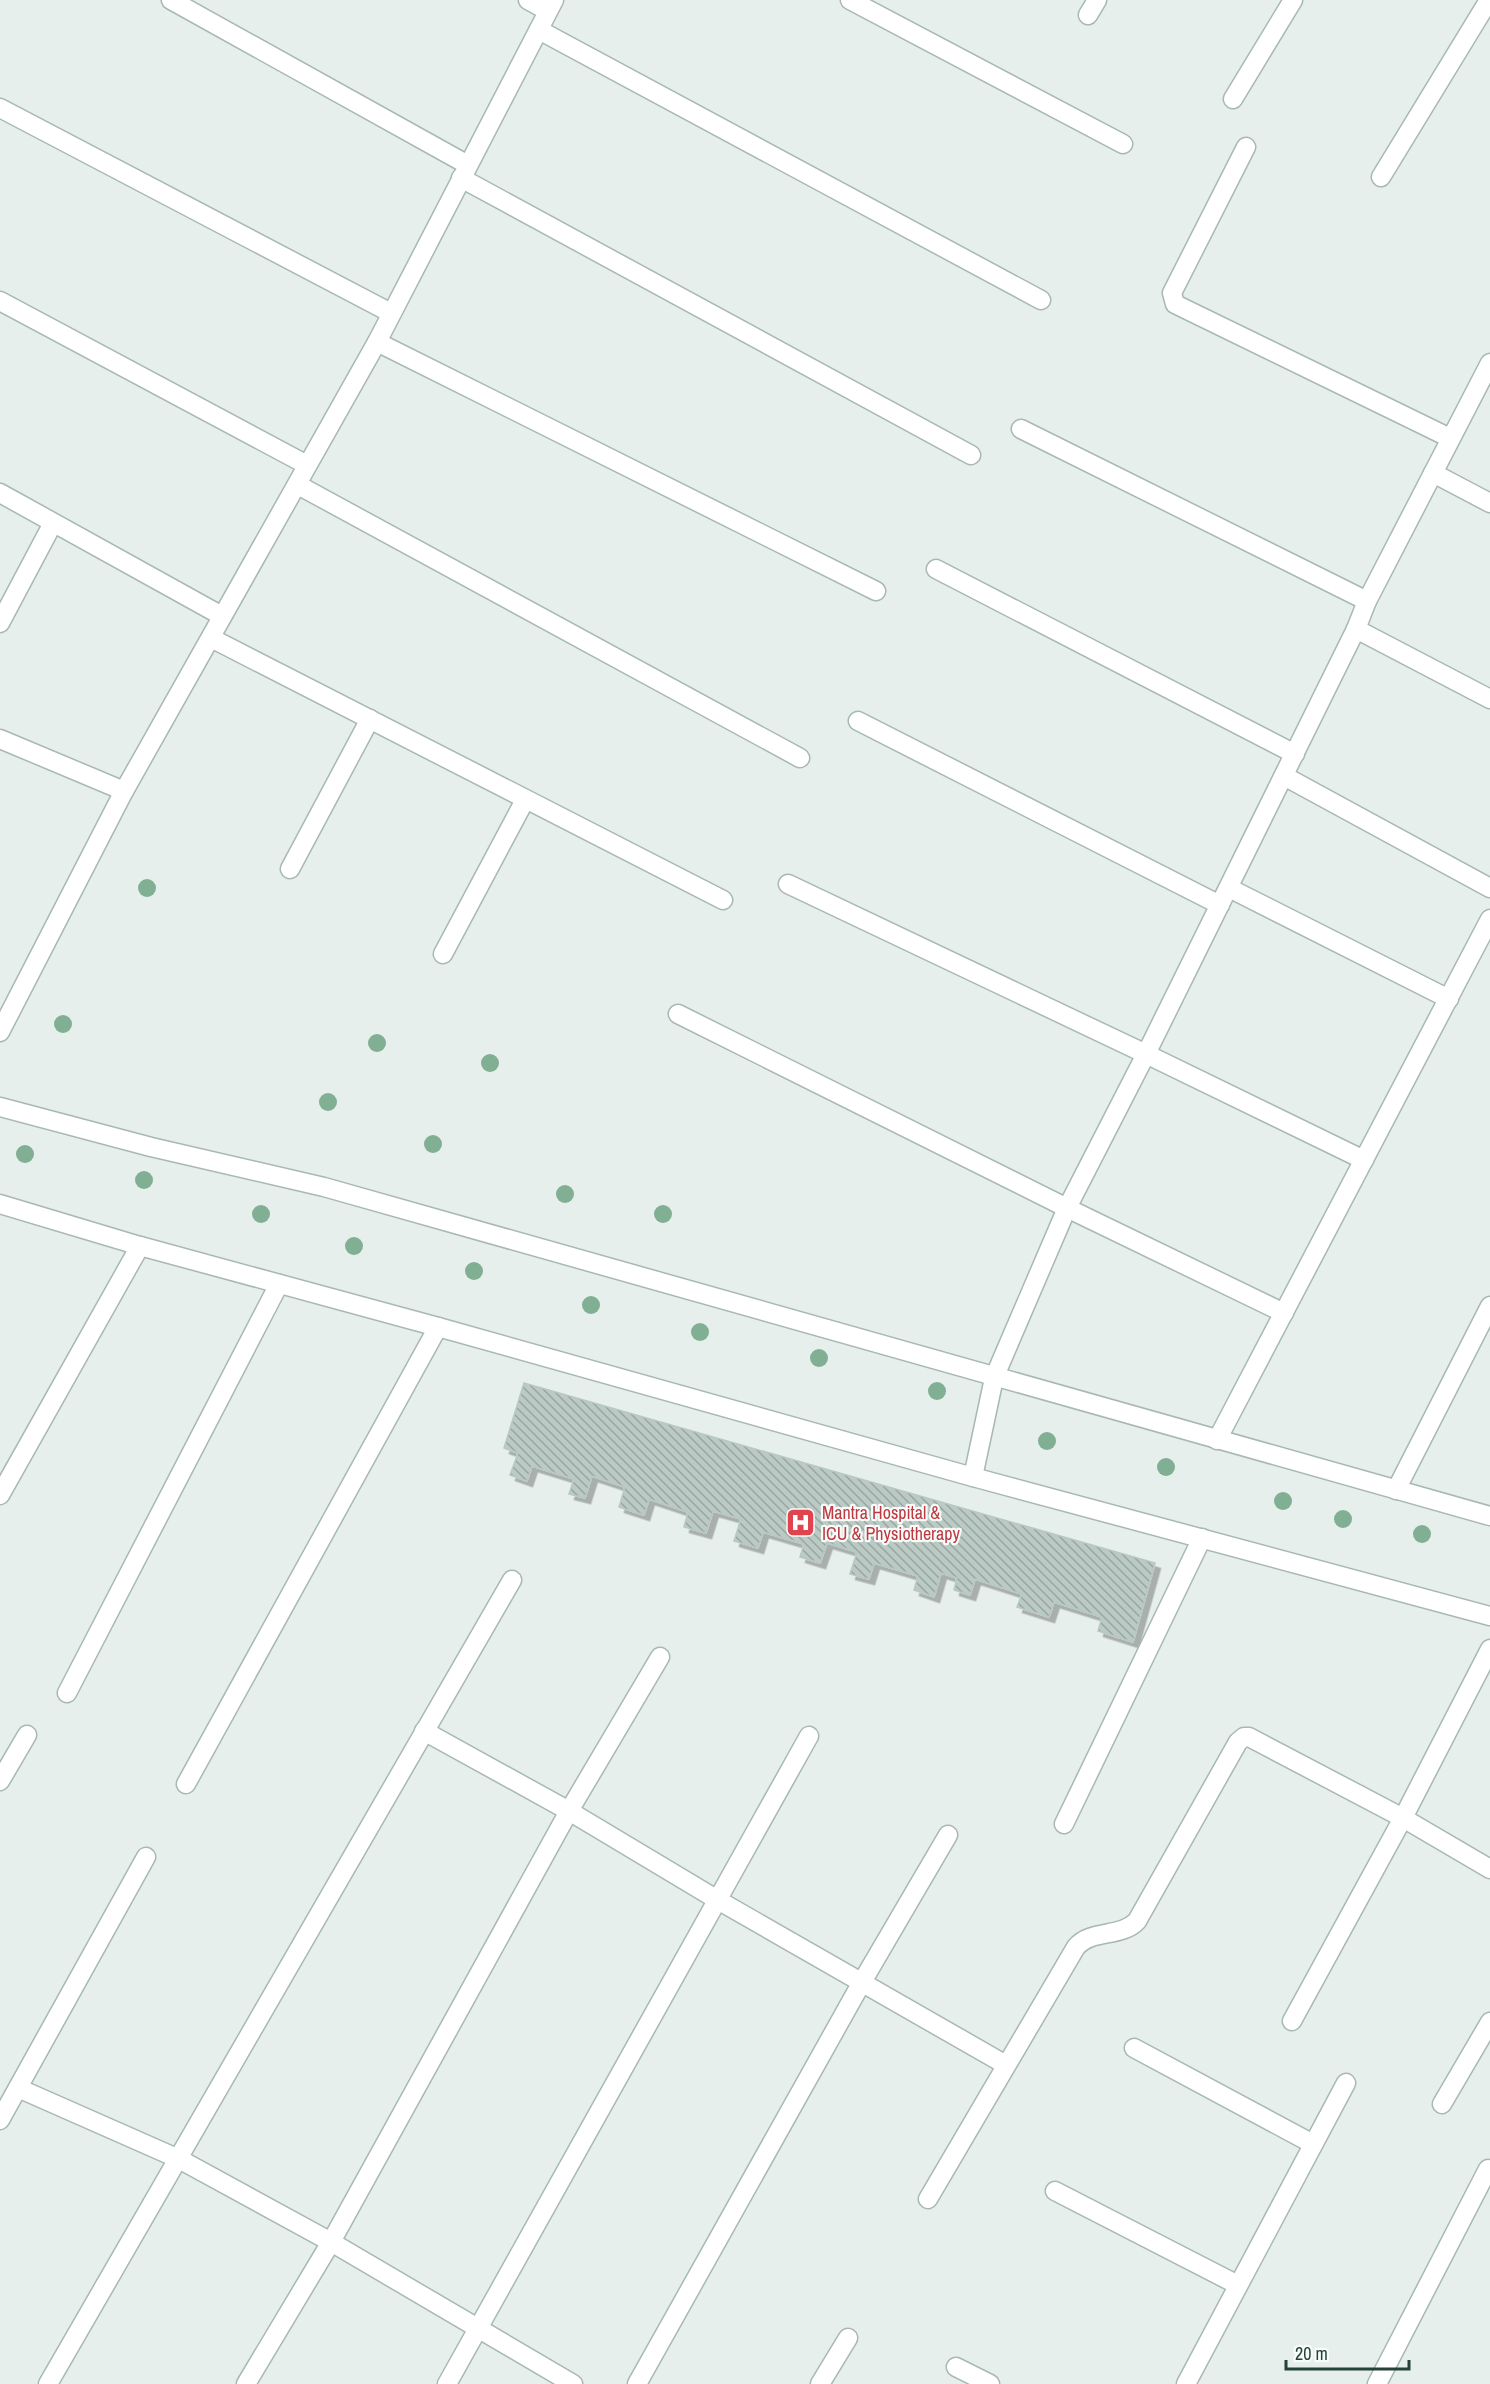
<svg xmlns="http://www.w3.org/2000/svg" width="1490" height="2384" font-family="'Archivo Narrow',sans-serif">
  <defs>
    <pattern id="building-back-hatch" width="6" height="6" patternUnits="userSpaceOnUse" patternTransform="scale(1.5)"><rect width="6" height="6" fill="#bbcac4"/><path d="M-1 5l2 2M0 0l6 6M5-1l2 2" fill="none" stroke="#98a6a0"/></pattern>
    <filter id="shadow"><feDropShadow dx="5.5" dy="5.5" stdDeviation="0" flood-color="#0004"/></filter>
  </defs>
  <rect width="100%" height="100%" fill="#e6efeb"/>
  <polygon fill="url(#building-back-hatch)" stroke="#b8c9c2" stroke-width="1.5" filter="url(#shadow)" points="524,1383 1155,1563 1133,1642 1098,1631 1102,1617 1054,1602 1049,1617 1017,1607 1022,1594 975,1579 970,1595 954,1590 957,1578 941,1573 934,1597 914,1590 918,1576 874,1563 869,1579 850,1574 857,1552 827,1543 820,1563 800,1557 804,1544 763,1532 758,1548 734,1541 741,1519 713,1511 706,1533 684,1527 688,1512 649,1499 644,1515 619,1507 625,1487 592,1476 585,1498 569,1494 574,1479 532,1466 527,1481 510,1475 518,1453 504,1448"/>
  <g fill="none" stroke-linecap="round" stroke-linejoin="round">
    <defs>
      <g id="minor">
        <polyline points="171,0 468,165"/>
        <polyline points="528,0 548,11"/>
        <polyline points="850,0 1123,144"/>
        <polyline points="1088,15 1097,0"/>
        <polyline points="539,30 1041,300"/>
        <polyline points="1233,99 1293,0"/>
        <polyline points="0,108 391,313"/>
        <polyline points="1246,147 1172,293 1175,304 1450,438"/>
        <polyline points="1381,177 1489,0"/>
        <polyline points="461,178 971,455"/>
        <polyline points="0,301 307,465"/>
        <polyline points="377,342 876,591"/>
        <polyline points="1021,429 1367,601"/>
        <polyline points="1433,473 1490,503"/>
        <polyline points="298,485 800,758"/>
        <polyline points="0,493 222,616"/>
        <polyline points="936,569 1295,754"/>
        <polyline points="0,623 53,523"/>
        <polyline points="1356,629 1490,699"/>
        <polyline points="211,638 723,900"/>
        <polyline points="858,721 1220,905"/>
        <polyline points="0,739 124,791"/>
        <polyline points="1284,776 1490,888"/>
        <polyline points="290,869 370,719"/>
        <polyline points="788,884 1146,1054 1364,1160"/>
        <polyline points="1229,888 1449,999"/>
        <polyline points="443,954 525,800"/>
        <polyline points="678,1014 1067,1208 1284,1313"/>
        <polyline points="0,1032 124,791 377,342 554,0"/>
        <polyline points="0,1107 151,1147 324,1187 1490,1516"/>
        <polyline points="0,1204 140,1246 438,1327 973,1477 1490,1616"/>
        <polyline points="1217,1440 1490,919"/>
        <polyline points="973,1477 994,1378 1067,1208 1146,1054 1356,629 1367,601 1490,363"/>
        <polyline points="1396,1490 1490,1306"/>
        <polyline points="0,1495 140,1246"/>
        <polyline points="67,1693 279,1284"/>
        <polyline points="424,1731 569,1811 716,1899 1006,2065"/>
        <polyline points="0,1781 27,1735"/>
        <polyline points="186,1784 438,1327"/>
        <polyline points="1064,1824 1202,1538"/>
        <polyline points="1292,2021 1403,1818 1490,1649"/>
        <polyline points="1134,2048 1313,2144"/>
        <polyline points="18,2088 179,2159 331,2242 573,2384"/>
        <polyline points="1442,2104 1490,2022"/>
        <polyline points="0,2120 146,1857"/>
        <polyline points="1055,2191 1238,2285"/>
        <path d="M 928,2199 L 1076,1947 C 1091,1929 1121,1938 1137,1921 L 1238,1742 L 1244,1737 L 1249,1737 L 1403,1818 L 1490,1869"/>
        <polyline points="956,2367 990,2384"/>
        <polyline points="48,2384 512,1580"/>
        <polyline points="246,2384 331,2242 569,1811 660,1657"/>
        <polyline points="447,2384 809,1736"/>
        <polyline points="637,2384 862,1982 948,1835"/>
        <polyline points="820,2384 848,2338"/>
        <polyline points="1186,2384 1346,2083"/>
        <polyline points="1377,2384 1488,2169"/>
      </g>
    </defs>
    <use href="#minor" stroke="#a8b8b2" stroke-width="21"/>
    <use href="#minor" stroke="#fff" stroke-width="18"/>
  </g>
  <g fill="#80af93">
    <circle cx="147" cy="888" r="9"/>
    <circle cx="63" cy="1024" r="9"/>
    <circle cx="377" cy="1043" r="9"/>
    <circle cx="490" cy="1063" r="9"/>
    <circle cx="328" cy="1102" r="9"/>
    <circle cx="433" cy="1144" r="9"/>
    <circle cx="25" cy="1154" r="9"/>
    <circle cx="144" cy="1180" r="9"/>
    <circle cx="565" cy="1194" r="9"/>
    <circle cx="261" cy="1214" r="9"/>
    <circle cx="663" cy="1214" r="9"/>
    <circle cx="354" cy="1246" r="9"/>
    <circle cx="474" cy="1271" r="9"/>
    <circle cx="591" cy="1305" r="9"/>
    <circle cx="700" cy="1332" r="9"/>
    <circle cx="819" cy="1358" r="9"/>
    <circle cx="937" cy="1391" r="9"/>
    <circle cx="1047" cy="1441" r="9"/>
    <circle cx="1166" cy="1467" r="9"/>
    <circle cx="1283" cy="1501" r="9"/>
    <circle cx="1343" cy="1519" r="9"/>
    <circle cx="1422" cy="1534" r="9"/>
  </g>
  <defs>
    <symbol id="hospital-square" viewBox="-11 -11 22 22"><rect x="-9" y="-9" width="18" height="18" rx="4" fill="#e0444e" stroke="#f7fbf9"/><path d="M-5-5h3v3.5h4V-5h3V5h-3V1.5h-4V5h-3Z" fill="#fff"/></symbol>
  </defs>
  <g fill-rule="evenodd">
    <use href="#hospital-square" x="784" y="1506" width="33" height="33"/>
  </g>
  <g text-anchor="middle" stroke-width="4.5" stroke-linejoin="round" paint-order="stroke">
    <g font-size="18" fill="#be3a42" stroke="#f7fbf9" text-anchor="start">
      <text x="822" y="1519">Mantra Hospital &amp;<tspan x="822" dy="21">ICU &amp; Physiotherapy</tspan></text>
    </g>
  </g>
  <path d="M1286 2360v9h123v-9" fill="none" stroke="#24423a" stroke-width="3"/>
  <text x="1295" y="2360" font-size="18" fill="#24423a" stroke="#f7fbf9" stroke-width="4.5" paint-order="stroke">20 m</text>
</svg>
